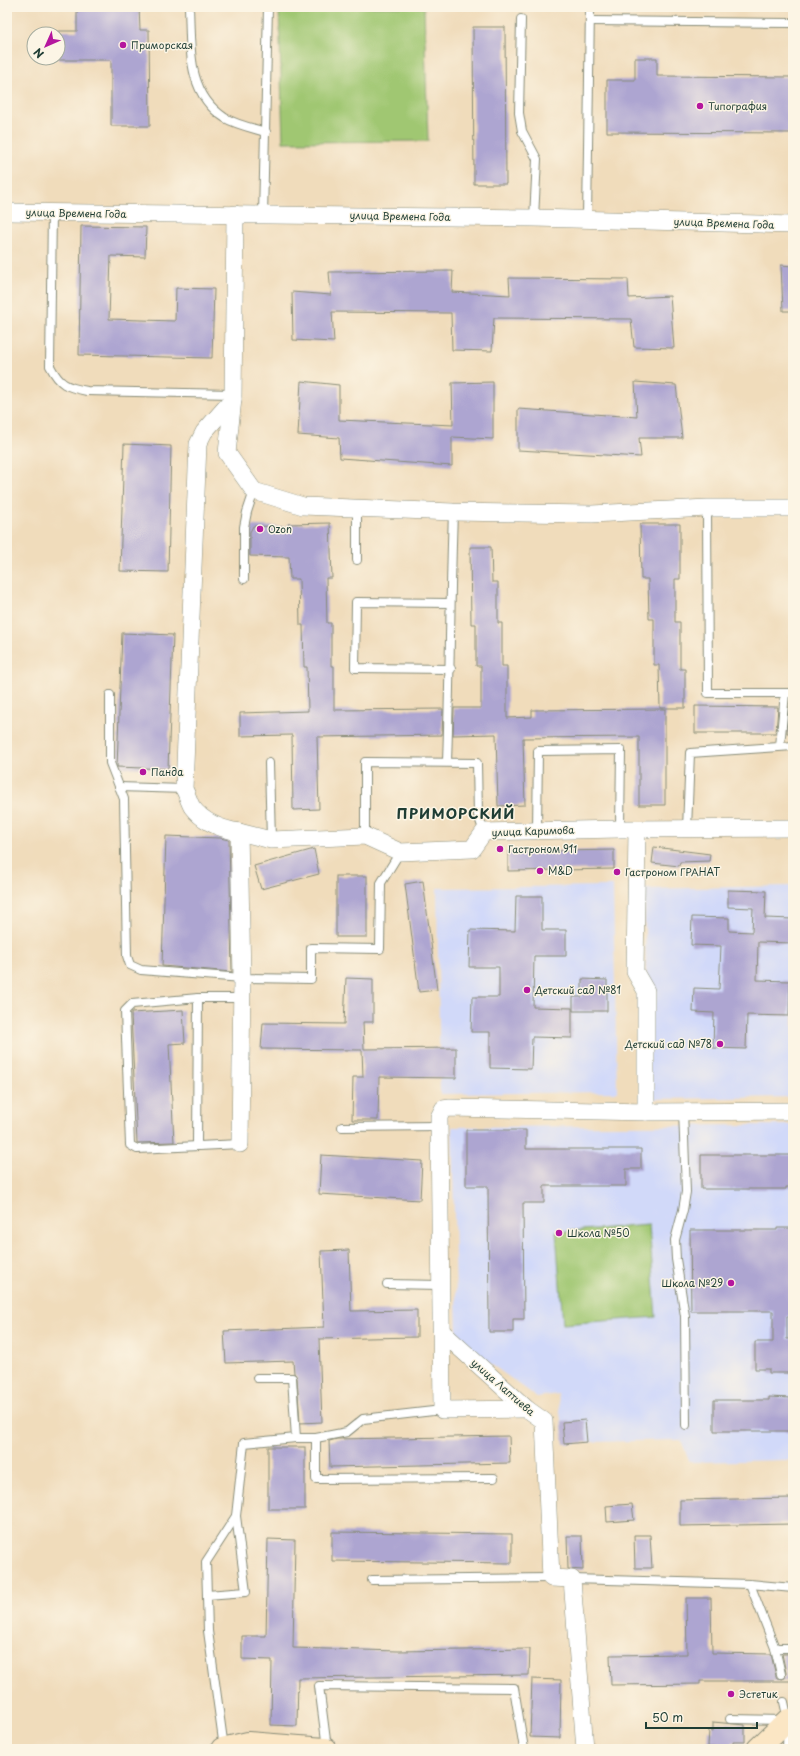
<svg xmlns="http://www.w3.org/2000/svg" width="800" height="1756" font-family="'Playpen Sans',sans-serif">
  <rect width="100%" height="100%" fill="#fcf5e5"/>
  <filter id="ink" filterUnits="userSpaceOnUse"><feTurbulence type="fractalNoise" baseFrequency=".025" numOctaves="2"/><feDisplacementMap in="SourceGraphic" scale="8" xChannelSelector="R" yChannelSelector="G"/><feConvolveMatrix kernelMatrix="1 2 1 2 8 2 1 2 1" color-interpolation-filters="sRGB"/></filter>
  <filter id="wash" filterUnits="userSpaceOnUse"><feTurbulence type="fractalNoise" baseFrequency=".012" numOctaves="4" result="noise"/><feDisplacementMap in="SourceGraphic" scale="16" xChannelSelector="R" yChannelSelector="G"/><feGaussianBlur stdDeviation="0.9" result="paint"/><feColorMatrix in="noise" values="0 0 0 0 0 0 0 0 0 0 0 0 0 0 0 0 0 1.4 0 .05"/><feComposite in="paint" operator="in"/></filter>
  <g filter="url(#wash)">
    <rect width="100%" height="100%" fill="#f0dcbb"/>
    <g fill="#d1d9f9">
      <polygon points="613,886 617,1092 440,1094 437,888"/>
      <polygon points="793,886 793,1097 649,1099 644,889"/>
      <polygon points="793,1125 793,1460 690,1462 681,1440 587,1442 564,1444 558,1394 537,1397 457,1340 452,1127"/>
    </g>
    <g fill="#a0c772" stroke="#608253">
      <polygon points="279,7 424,7 428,141 283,142"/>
      <polygon points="649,1225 656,1317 563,1324 556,1232"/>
    </g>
    <g id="blocks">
      <g fill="#ada5d1">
        <polygon points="77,7 139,7 140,30 149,30 150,126 111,126 111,60 58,60 58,31 77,31"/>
        <polygon points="473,27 505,27 506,184 474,184"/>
        <polygon points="635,58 657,58 657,76 793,77 793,133 607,132 607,80 635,80"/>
        <polygon points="81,226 146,227 145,257 111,256 109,319 175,321 176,288 214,289 212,358 79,355"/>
        <polygon points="781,265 793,266 793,311 783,311"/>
        <polygon points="453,271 452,292 510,295 509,278 628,279 629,298 670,296 674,348 634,347 631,319 494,318 492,351 452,350 451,313 332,312 334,342 293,340 292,292 331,295 329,272"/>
        <polygon points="301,381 339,385 339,420 453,425 452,383 493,382 493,439 452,437 452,466 340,458 339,438 298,435"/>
        <polygon points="635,382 676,385 682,438 639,438 641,457 518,450 518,409 637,417"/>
        <polygon points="124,444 171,446 168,572 120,571"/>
        <polygon points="330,523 332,578 326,578 327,623 331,623 331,666 334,666 334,710 443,709 442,735 317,737 319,809 293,810 292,735 240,736 240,713 308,711 307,667 304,667 303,625 300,625 299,579 290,579 289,557 250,556 250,532 253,526 288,527 288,524"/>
        <polygon points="640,524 680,524 680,579 675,579 675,622 680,622 680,669 685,669 685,708 660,708 659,665 654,665 654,619 649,619 648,579 641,579"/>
        <polygon points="470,547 491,547 492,582 498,582 498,623 502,623 502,666 507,666 507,718 532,717 532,710 665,709 665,805 639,805 639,737 523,738 525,805 498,806 496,734 453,735 454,708 481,708 481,666 476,666 476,624 471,624"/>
        <polygon points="122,633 173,635 168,769 117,767"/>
        <polygon points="695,706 778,707 776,733 695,733"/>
        <polygon points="789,707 793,707 793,733 787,733"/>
        <polygon points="166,836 220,838 229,840 232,972 162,966"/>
        <polygon points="654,847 710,854 709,861 680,862 679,866 652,863"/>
        <polygon points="314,849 319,874 261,889 254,866"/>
        <polygon points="614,850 614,869 508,871 508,852"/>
        <rect x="336" y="876" width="31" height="61"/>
        <polygon points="423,881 437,990 419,992 405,884"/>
        <polygon points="728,890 766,891 765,918 793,919 793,943 758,942 757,980 790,981 789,1016 747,1015 746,1049 713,1048 714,1013 693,1012 694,988 719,989 721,946 691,945 692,917 729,918 729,931 752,932 753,908 728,907"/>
        <polygon points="516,896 542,896 542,930 566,930 566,956 534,956 533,1007 572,1008 572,1038 532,1037 531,1069 490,1068 490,1032 471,1032 472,997 499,997 499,967 469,967 470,930 515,931"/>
        <polygon points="346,978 373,979 373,1022 363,1022 364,1049 456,1048 456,1078 379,1077 378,1120 352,1120 353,1077 363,1077 362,1050 261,1049 263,1023 344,1024"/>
        <polygon points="582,979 607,980 607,1011 573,1011 573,997 582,997"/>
        <polygon points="183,1010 185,1043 169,1044 174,1142 138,1143 137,1143 131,1013"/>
        <polygon points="466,1130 526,1130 526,1149 641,1149 641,1169 626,1169 626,1186 544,1186 544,1203 523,1203 524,1319 513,1319 513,1332 489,1332 488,1186 466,1186"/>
        <polygon points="321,1155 422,1161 420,1200 319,1194"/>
        <polygon points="701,1155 793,1155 793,1187 786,1187 786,1189 701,1189"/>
        <polygon points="777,1228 793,1228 793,1316 787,1316 787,1339 793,1339 793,1373 769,1373 769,1369 755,1369 755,1342 773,1342 773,1311 691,1311 690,1230 777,1230"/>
        <polygon points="349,1250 351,1311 417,1310 417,1337 319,1339 322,1422 300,1423 297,1378 294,1373 293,1361 226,1363 224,1331 324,1327 321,1251"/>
        <polygon points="769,1397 791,1398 791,1431 714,1431 714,1400 769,1400"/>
        <polygon points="585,1420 587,1442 564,1444 562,1422"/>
        <polygon points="509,1436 510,1463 330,1467 329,1441 337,1439"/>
        <rect x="268" y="1447" width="37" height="62"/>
        <polygon points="793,1498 793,1524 680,1526 680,1500"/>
        <polygon points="632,1504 634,1520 607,1522 606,1506"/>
        <polygon points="332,1532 512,1534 512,1563 332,1561"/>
        <polygon points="634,1535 650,1535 652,1568 635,1568"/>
        <polygon points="567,1536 582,1536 583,1570 568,1569"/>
        <polygon points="268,1539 295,1540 293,1648 398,1651 530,1649 529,1675 298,1678 297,1726 271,1725 272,1660 242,1659 242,1636 266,1636"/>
        <polygon points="686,1598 711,1598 712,1653 771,1654 776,1676 777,1678 782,1679 785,1678 786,1673 782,1654 793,1654 793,1681 700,1681 700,1684 611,1685 610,1655 687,1654"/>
        <polygon points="532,1679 561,1680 560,1738 530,1737"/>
        <polygon points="713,1722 745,1725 745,1742 733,1742 733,1748 708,1747 709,1730 713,1731"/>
      </g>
    </g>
  </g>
  <g filter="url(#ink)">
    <use href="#blocks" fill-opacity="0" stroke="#888c78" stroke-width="1"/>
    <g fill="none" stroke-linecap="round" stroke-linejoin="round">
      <defs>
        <g id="lane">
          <path d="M 189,7 C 191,47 186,93 225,118 C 237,125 252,128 266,132"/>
          <polyline points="521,19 519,113 522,131 537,159 534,218"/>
          <polyline points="590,21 793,23"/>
          <path d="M 52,212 L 50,366 C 60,385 66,387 87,391 L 233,394"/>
          <polyline points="263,215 268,7"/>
          <polyline points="587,219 590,7"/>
          <polyline points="357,508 357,560"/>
          <polyline points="707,508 708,693 793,693"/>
          <polyline points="244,579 244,527 247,512 254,491"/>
          <polyline points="450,603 356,602 355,668 451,669"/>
          <polyline points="110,695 110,763 124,799 127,956 130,965 141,970 242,978 311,979 311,948 380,949 381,883 400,852"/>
          <polyline points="780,746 785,693"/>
          <path d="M 447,762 C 450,679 450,596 453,512"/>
          <polyline points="269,763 271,840"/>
          <polyline points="119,787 184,789"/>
          <polyline points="687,829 690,753 793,746"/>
          <polyline points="537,830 538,751 621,750 620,829"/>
          <polyline points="365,836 365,762 477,763 478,815 484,832"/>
          <polyline points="198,998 132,1004 125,1011 130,1145 137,1149 240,1144"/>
          <polyline points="683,1110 686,1192 683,1210 675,1240 676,1259 685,1316 686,1425"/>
          <polyline points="342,1127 440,1126"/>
          <polyline points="197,1146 198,998 242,998"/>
          <polyline points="387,1284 441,1285"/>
          <polyline points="257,1378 292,1378 296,1438 316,1438"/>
          <polyline points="442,1410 363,1419 347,1432 316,1438 316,1479 494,1478"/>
          <polyline points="572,1579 750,1584 793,1588"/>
          <polyline points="372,1580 551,1578"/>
          <polyline points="750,1584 775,1648 781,1674"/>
          <polyline points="207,1595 246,1592 236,1516"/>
          <polyline points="775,1648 793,1648"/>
          <polyline points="784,1702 788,1720 787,1749"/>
          <polyline points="730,1719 783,1720"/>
          <polyline points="224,1748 208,1631 206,1562 236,1516 244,1443 296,1438"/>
          <polyline points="327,1748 319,1686 514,1688 524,1749"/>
        </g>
        <g id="street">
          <polyline points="7,212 534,218 793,225"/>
          <path d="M 235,214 L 233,399 L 204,432 L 198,444 L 184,789 C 187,794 189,802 192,807 C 203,822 221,829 239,832 L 242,978 L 240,1144"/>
          <polyline points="233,399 227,453 254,491 303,506 453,512 592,514 707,508 793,508"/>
          <polyline points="637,829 635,972 646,991 646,1112"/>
          <polyline points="239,832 271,840 365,836 400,852 472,849 484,832 620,829 793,828"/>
          <polyline points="442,1332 527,1409 544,1421 551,1578 572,1579 585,1749"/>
          <polyline points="527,1409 442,1410 439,1117 443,1109 450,1108 646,1112 793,1111"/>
        </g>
        <g id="secondary">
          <polyline points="222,1749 248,1743 325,1749"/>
          <polyline points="758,1749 788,1720 793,1720"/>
        </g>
      </defs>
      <use href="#lane" stroke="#888c78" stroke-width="10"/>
      <use href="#street" stroke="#888c78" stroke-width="18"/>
      <use href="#secondary" stroke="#888c78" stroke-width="24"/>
      <use href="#lane" stroke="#fff" stroke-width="8"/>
      <use href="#street" stroke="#fff" stroke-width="17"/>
      <use href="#secondary" stroke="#fbe6c4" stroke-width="22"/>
    </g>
  </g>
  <g fill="#b5179e" stroke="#fcf5e5" stroke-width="1.5">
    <circle cx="123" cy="45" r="4"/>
    <circle cx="700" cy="106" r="4"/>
    <circle cx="260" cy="529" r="4"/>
    <circle cx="143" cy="772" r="4"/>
    <circle cx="500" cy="849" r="4"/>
    <circle cx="540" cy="871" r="4"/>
    <circle cx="617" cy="872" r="4"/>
    <circle cx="527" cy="990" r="4"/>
    <circle cx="720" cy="1044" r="4"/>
    <circle cx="559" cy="1233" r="4"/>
    <circle cx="731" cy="1283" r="4"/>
    <circle cx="731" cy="1694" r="4"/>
  </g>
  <g text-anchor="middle" stroke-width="3" stroke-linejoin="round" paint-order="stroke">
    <g font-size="10" fill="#1f3d34" stroke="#fcf5e5" text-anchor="start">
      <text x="131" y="49">Приморская</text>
      <text x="708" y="110">Типография</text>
      <text x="268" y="533">Ozon</text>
      <text x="151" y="776">Панда</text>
      <text x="508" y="853">Гастроном 911</text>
      <text x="548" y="875">M&amp;D</text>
      <text x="625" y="876">Гастроном ГРАНАТ</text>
      <text x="535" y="994">Детский сад №81</text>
      <text x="712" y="1048" text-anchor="end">Детский сад №78</text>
      <text x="567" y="1237">Школа №50</text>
      <text x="723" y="1287" text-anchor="end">Школа №29</text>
      <text x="739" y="1698">Эстетик</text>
    </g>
    <g font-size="10" fill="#1f3d34" stroke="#fcf5e5">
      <text transform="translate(76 213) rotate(1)" y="4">улица Времена Года</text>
      <text transform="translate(400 216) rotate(1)" y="4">улица Времена Года</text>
      <text transform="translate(724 223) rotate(2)" y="4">улица Времена Года</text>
      <text transform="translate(533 831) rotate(-2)" y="4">улица Каримова</text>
      <text transform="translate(503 1387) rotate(41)" y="4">улица Лаптиева</text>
    </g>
    <g font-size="14" font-weight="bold" letter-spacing="1" fill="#1f3d34" stroke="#fcf5e5">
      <text x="456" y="819">ПРИМОРСКИЙ</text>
    </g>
  </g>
  <rect width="800" height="1756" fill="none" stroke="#fcf5e5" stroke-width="24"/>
  <g transform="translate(46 46) rotate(225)"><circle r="19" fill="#fcf5e5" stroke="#a4ab9e"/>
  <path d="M0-3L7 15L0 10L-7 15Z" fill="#b5179e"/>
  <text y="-6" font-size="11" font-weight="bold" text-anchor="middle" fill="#1f3d34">N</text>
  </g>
  <path d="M646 1722v6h111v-6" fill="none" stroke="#1f3d34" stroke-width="2"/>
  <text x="652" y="1722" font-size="12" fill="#1f3d34" stroke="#fcf5e5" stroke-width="3" paint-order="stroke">50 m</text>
</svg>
